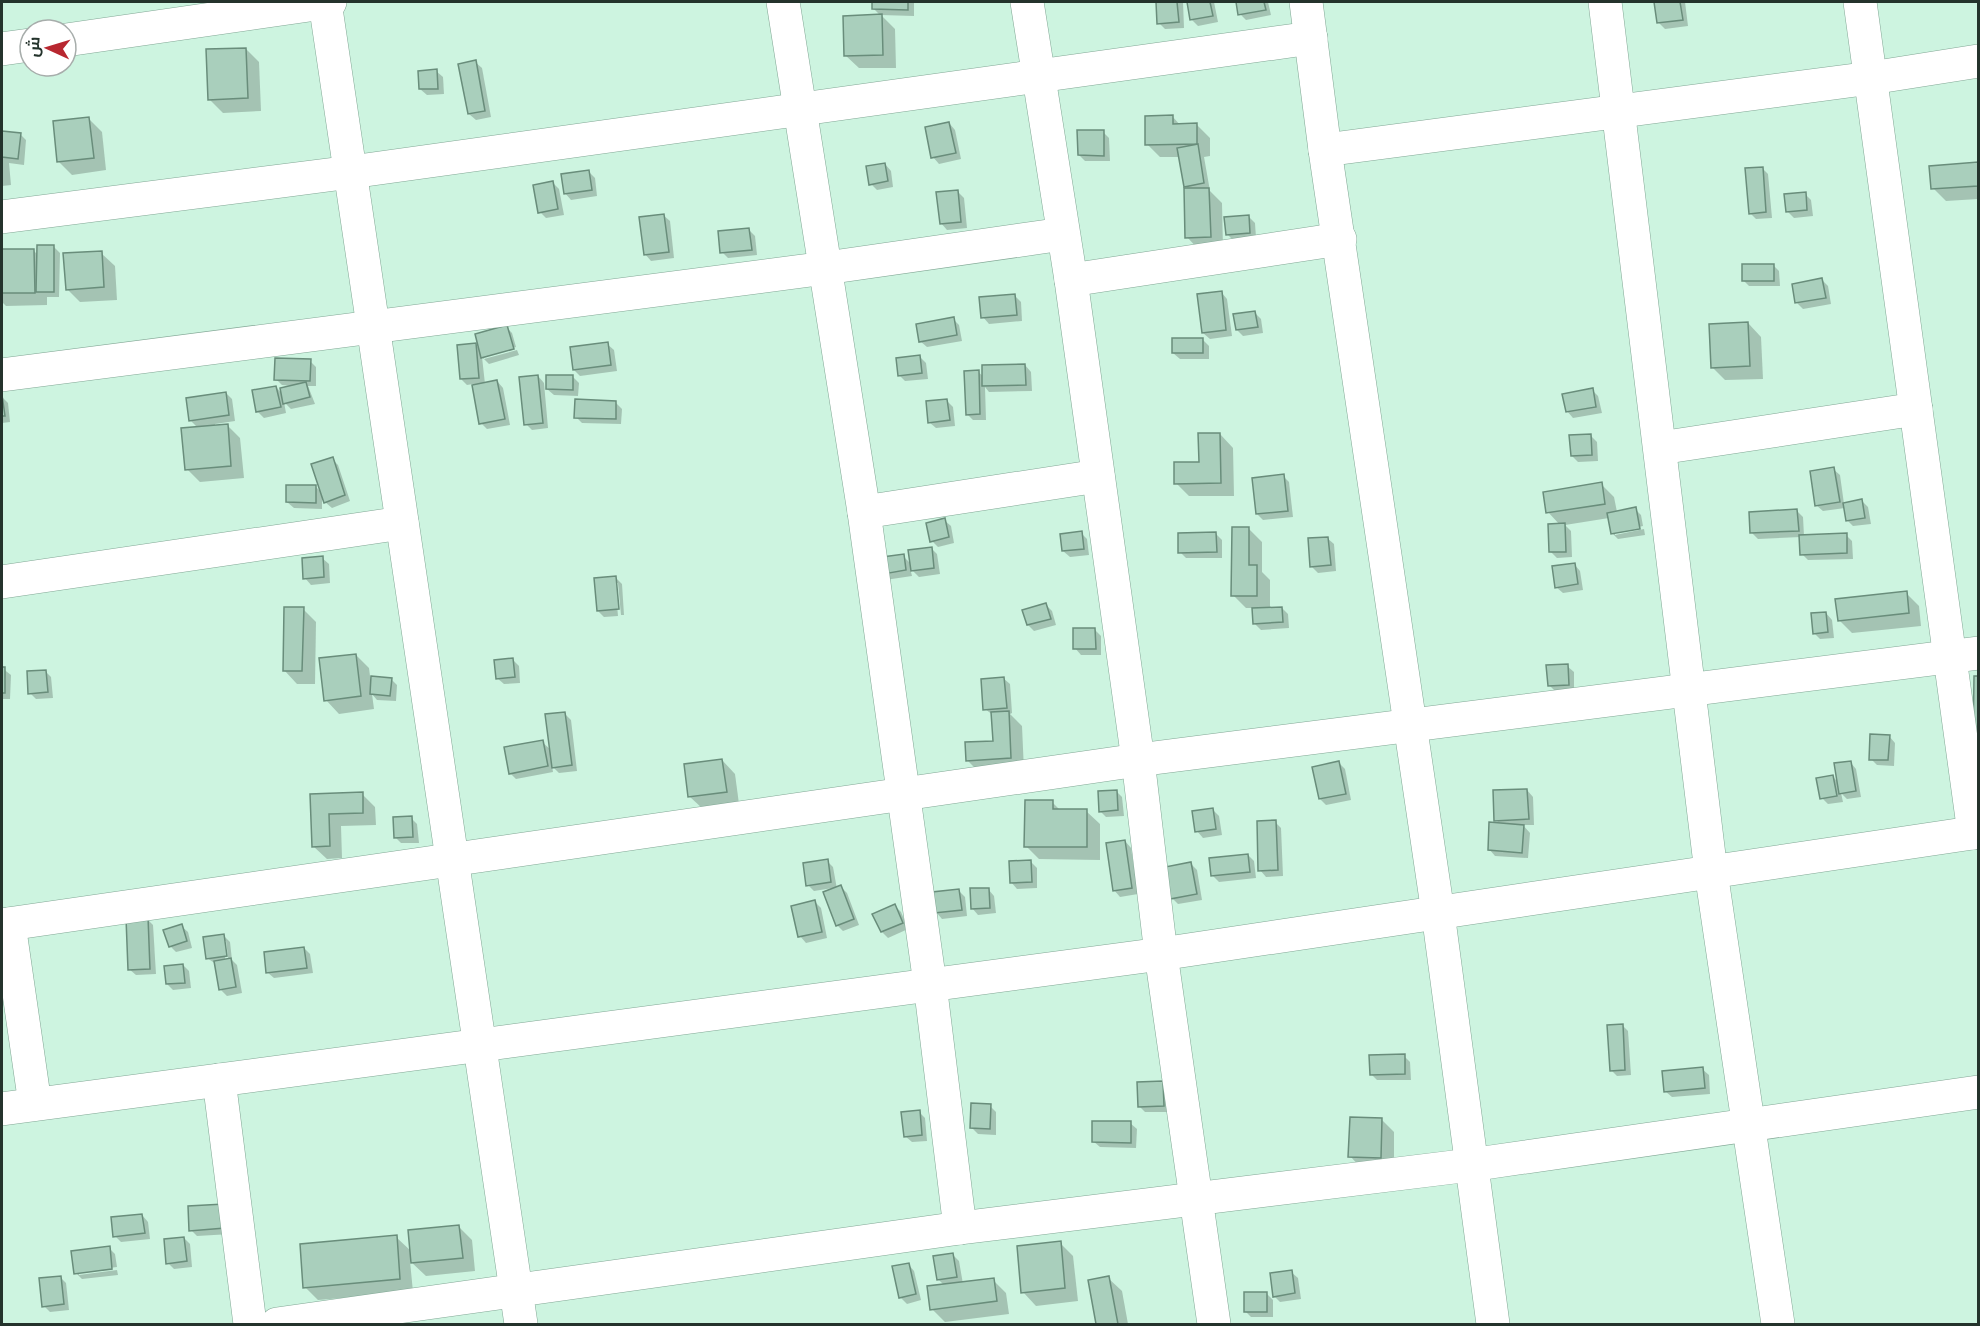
<svg xmlns="http://www.w3.org/2000/svg" width="1980" height="1326" font-family="Poppins,Cairo,sans-serif">
  <rect width="100%" height="100%" fill="#cdf4e0"/>
  <g fill="#0003" fill-rule="evenodd">
    <polygon points="874,2 914,2 914,16 881,15 895,29 896,68 859,68 845,55 881,16 874,9"/>
    <polygon points="1157,2 1183,2 1184,28 1165,29 1159,23"/>
    <polygon points="1188,2 1214,2 1218,22 1198,26 1192,20"/>
    <polygon points="1237,2 1268,2 1271,15 1246,20 1240,14"/>
    <polygon points="1656,2 1685,2 1688,26 1665,29 1659,23"/>
    <polygon points="246,49 259,62 261,111 223,113 210,100"/>
    <polygon points="475,62 482,68 491,117 476,120 469,114"/>
    <polygon points="436,71 443,77 444,94 427,95 420,89"/>
    <polygon points="1172,116 1181,126 1197,125 1210,138 1210,156 1204,157 1210,191 1222,203 1223,250 1200,251 1187,237 1189,190 1185,186 1180,157 1160,157 1147,144"/>
    <polygon points="89,119 102,132 106,170 72,175 59,162"/>
    <polygon points="949,123 955,130 961,159 939,164 933,157"/>
    <polygon points="1103,132 1109,138 1110,161 1085,161 1079,155"/>
    <polygon points="20,134 26,140 24,165 9,163 11,185 2,186 2,136"/>
    <polygon points="885,164 891,171 893,187 877,190 871,184"/>
    <polygon points="1978,164 1978,199 1946,201 1933,188 1931,167"/>
    <polygon points="1762,168 1768,174 1772,218 1756,219 1750,213"/>
    <polygon points="589,172 595,178 597,196 571,200 565,193"/>
    <polygon points="553,183 559,189 564,215 546,218 540,212"/>
    <polygon points="958,192 964,198 967,228 947,230 941,223"/>
    <polygon points="1805,194 1811,200 1813,216 1794,218 1787,211"/>
    <polygon points="663,215 670,221 674,258 651,261 645,254"/>
    <polygon points="1248,216 1255,223 1256,238 1233,240 1227,234"/>
    <polygon points="749,230 755,236 757,255 728,258 722,252"/>
    <polygon points="54,247 60,253 59,297 47,297 47,305 6,306 2,302 2,251 33,250 38,255"/>
    <polygon points="101,253 115,266 117,300 80,302 67,289"/>
    <polygon points="1773,265 1779,271 1780,286 1749,286 1743,280"/>
    <polygon points="1822,280 1828,286 1831,304 1803,309 1797,303"/>
    <polygon points="1221,292 1227,299 1232,336 1210,339 1203,333"/>
    <polygon points="1015,296 1021,302 1022,321 989,324 983,317"/>
    <polygon points="1255,313 1261,319 1263,333 1243,336 1237,330"/>
    <polygon points="953,319 959,325 962,341 927,347 920,341"/>
    <polygon points="1748,323 1761,337 1763,379 1725,380 1712,367"/>
    <polygon points="506,327 512,333 516,347 484,356 484,359 517,350 519,355 489,364 482,357 485,384 497,381 503,388 510,425 487,429 481,423 473,384 467,385 461,379 476,345 480,349"/>
    <polygon points="1203,340 1209,346 1209,359 1180,359 1173,353"/>
    <polygon points="607,344 614,350 617,371 580,376 574,370"/>
    <polygon points="920,357 926,363 928,379 905,381 899,375"/>
    <polygon points="310,361 316,367 316,386 308,386 315,404 291,409 284,402 286,413 264,418 257,411 276,387 283,395 292,386 282,385 276,379"/>
    <polygon points="1025,365 1031,372 1032,391 989,392 985,387 986,420 973,420 967,414 978,372 983,376"/>
    <polygon points="538,376 544,383 548,428 532,430 526,424"/>
    <polygon points="573,377 579,383 578,396 554,395 547,389"/>
    <polygon points="1592,390 1598,396 1602,413 1573,418 1567,411"/>
    <polygon points="226,393 232,399 235,421 215,424 215,426 227,425 240,438 244,478 200,482 187,469 198,428 190,420"/>
    <polygon points="2,397 8,403 10,422 2,423"/>
    <polygon points="947,401 953,407 955,426 936,428 929,422"/>
    <polygon points="616,403 622,409 621,424 582,423 576,417"/>
    <polygon points="1220,434 1233,448 1234,496 1189,496 1176,483 1200,463"/>
    <polygon points="1591,436 1597,442 1598,461 1578,462 1572,456"/>
    <polygon points="332,459 338,465 350,501 332,508 325,502"/>
    <polygon points="1833,469 1840,475 1844,504 1862,501 1868,507 1871,524 1853,526 1847,520 1845,508 1823,511 1816,505"/>
    <polygon points="1283,476 1289,482 1293,517 1263,520 1257,514"/>
    <polygon points="1601,484 1614,497 1617,512 1635,509 1641,515 1643,526 1615,532 1615,535 1644,529 1645,535 1618,539 1612,533 1609,518 1565,525 1571,531 1572,557 1557,558 1550,551 1560,525 1548,512"/>
    <polygon points="316,487 322,493 322,509 294,508 287,502"/>
    <polygon points="1797,511 1803,517 1804,536 1846,535 1852,541 1853,559 1808,560 1802,554 1801,537 1758,539 1752,533"/>
    <polygon points="944,520 951,526 954,543 938,547 932,541"/>
    <polygon points="1249,529 1262,542 1262,572 1270,580 1270,609 1282,608 1288,614 1289,628 1261,630 1254,623 1253,608 1246,608 1233,595"/>
    <polygon points="1081,533 1087,539 1089,555 1070,557 1063,551"/>
    <polygon points="1215,533 1222,540 1222,558 1186,558 1180,552"/>
    <polygon points="1327,538 1334,544 1336,571 1318,573 1312,567"/>
    <polygon points="931,548 937,554 940,574 919,577 910,568 912,576 885,580 879,574 903,556 911,564"/>
    <polygon points="322,558 329,564 330,583 311,585 305,578"/>
    <polygon points="1574,564 1580,571 1583,590 1563,593 1556,587"/>
    <polygon points="616,578 622,584 624,615 621,615 618,583 615,583 618,616 604,617 598,611"/>
    <polygon points="1906,593 1919,606 1921,626 1852,633 1839,620"/>
    <polygon points="1046,605 1052,611 1056,625 1034,631 1028,625"/>
    <polygon points="303,609 316,622 315,684 297,684 284,670"/>
    <polygon points="1826,613 1832,620 1834,638 1820,639 1814,633"/>
    <polygon points="1095,630 1101,636 1101,655 1081,655 1075,648"/>
    <polygon points="356,655 369,668 371,684 391,679 397,685 396,701 377,700 372,694 374,709 339,714 326,700"/>
    <polygon points="512,659 519,666 520,683 504,684 497,678"/>
    <polygon points="1567,666 1574,672 1574,691 1555,691 1549,685"/>
    <polygon points="2,668 11,675 10,699 2,699"/>
    <polygon points="45,671 51,677 53,698 36,699 30,693"/>
    <polygon points="1003,678 1010,684 1012,713 1010,714 1022,726 1024,771 980,773 967,760 994,743 993,715 985,709"/>
    <polygon points="1975,678 1978,678 1978,747 1975,743"/>
    <polygon points="564,713 571,720 577,771 559,773 552,766 553,772 516,779 510,773 542,742 551,750"/>
    <polygon points="1889,736 1895,743 1894,766 1877,765 1871,759"/>
    <polygon points="722,760 735,774 739,804 703,809 689,796"/>
    <polygon points="1850,762 1856,769 1861,797 1847,799 1841,793 1843,802 1828,804 1822,798 1832,776 1839,783"/>
    <polygon points="1339,763 1345,769 1351,800 1326,805 1320,799"/>
    <polygon points="1527,790 1533,797 1534,825 1523,825 1530,833 1528,858 1495,856 1489,849 1501,825 1496,820"/>
    <polygon points="1116,791 1122,797 1124,816 1106,817 1100,811"/>
    <polygon points="362,794 375,807 376,825 341,826 342,858 327,859 313,846 312,796"/>
    <polygon points="1052,802 1061,811 1086,811 1100,824 1100,860 1039,859 1026,846"/>
    <polygon points="1213,810 1219,816 1222,835 1203,838 1197,831"/>
    <polygon points="411,818 417,824 419,843 401,843 395,837"/>
    <polygon points="1275,822 1281,828 1283,876 1266,877 1260,870"/>
    <polygon points="1125,841 1131,848 1138,894 1120,897 1114,890"/>
    <polygon points="1248,855 1254,861 1256,878 1219,882 1212,875"/>
    <polygon points="827,861 833,867 837,889 841,887 847,893 859,925 843,931 837,925 833,888 814,891 808,885"/>
    <polygon points="1031,862 1037,868 1037,888 1017,889 1011,882"/>
    <polygon points="1191,864 1197,870 1202,900 1178,904 1172,898"/>
    <polygon points="988,889 994,896 996,913 978,915 972,908"/>
    <polygon points="959,891 965,897 967,916 942,919 936,912"/>
    <polygon points="815,902 821,908 827,938 806,943 800,936"/>
    <polygon points="894,905 901,912 908,929 888,938 882,932 874,914"/>
    <polygon points="147,919 153,925 156,974 136,975 129,969"/>
    <polygon points="181,926 188,932 192,948 176,952 170,946"/>
    <path d="M 224,936 L 230,942 L 232,960 L 237,965 L 242,993 L 227,996 L 221,990 L 216,964 L 207,958 ZM 223,941 L 226,941 L 229,964 L 226,964 Z"/>
    <polygon points="304,948 310,954 313,973 274,978 267,972"/>
    <polygon points="183,965 189,971 191,988 173,990 167,984"/>
    <polygon points="1622,1025 1628,1031 1631,1075 1617,1076 1611,1070"/>
    <polygon points="1404,1056 1410,1062 1411,1080 1377,1080 1371,1074"/>
    <polygon points="1702,1069 1709,1075 1710,1094 1672,1097 1665,1091"/>
    <polygon points="1163,1082 1170,1112 1145,1112 1139,1106"/>
    <polygon points="990,1106 996,1112 996,1135 978,1134 972,1128"/>
    <polygon points="919,1112 925,1118 927,1141 912,1142 905,1136"/>
    <polygon points="1381,1119 1394,1132 1394,1171 1363,1170 1350,1156"/>
    <polygon points="1130,1123 1137,1129 1136,1148 1100,1147 1093,1141"/>
    <polygon points="190,1207 231,1234 197,1236 191,1230"/>
    <polygon points="142,1215 148,1222 150,1239 121,1242 115,1236"/>
    <polygon points="459,1227 472,1240 475,1271 426,1276 410,1261 413,1292 318,1300 305,1287 396,1237 412,1252"/>
    <polygon points="184,1238 190,1244 192,1267 174,1269 168,1263"/>
    <polygon points="1060,1243 1073,1256 1078,1301 1036,1306 1023,1292"/>
    <polygon points="109,1248 115,1254 117,1267 79,1272 79,1275 117,1270 118,1275 82,1279 76,1273"/>
    <polygon points="952,1254 959,1261 963,1284 993,1280 1006,1293 1009,1314 945,1322 932,1309 945,1286 938,1279"/>
    <polygon points="908,1264 914,1271 921,1300 907,1304 900,1297"/>
    <polygon points="1291,1272 1298,1278 1301,1299 1280,1302 1274,1296"/>
    <polygon points="60,1277 66,1283 69,1310 50,1312 44,1306"/>
    <polygon points="1108,1278 1122,1291 1128,1324 1097,1324 1089,1281"/>
    <polygon points="1266,1293 1273,1300 1273,1317 1251,1317 1245,1311"/>
  </g>
  <g fill="#a9cfbc" stroke="#698d7b" stroke-width="1.5">
    <polygon points="872,2 908,2 908,10 872,9"/>
    <polygon points="1156,2 1177,2 1179,22 1157,24"/>
    <polygon points="1187,2 1210,2 1213,16 1190,20"/>
    <polygon points="1236,2 1264,2 1266,10 1238,15"/>
    <polygon points="1654,2 1680,2 1683,20 1657,23"/>
    <polygon points="882,14 883,55 844,56 843,16"/>
    <polygon points="246,48 248,98 208,100 206,49"/>
    <polygon points="476,60 485,111 468,114 458,64"/>
    <polygon points="437,69 438,89 419,89 418,71"/>
    <polygon points="1173,115 1173,124 1197,123 1197,144 1145,145 1145,116"/>
    <polygon points="89,117 94,158 57,162 53,121"/>
    <polygon points="949,122 956,153 931,158 925,127"/>
    <polygon points="1077,130 1104,130 1104,156 1078,155"/>
    <polygon points="2,131 21,133 18,159 2,157"/>
    <polygon points="1198,144 1204,183 1184,187 1177,148"/>
    <polygon points="1978,162 1978,186 1931,189 1929,166"/>
    <polygon points="885,163 888,181 869,185 866,166"/>
    <polygon points="1763,167 1766,212 1749,214 1745,168"/>
    <polygon points="589,170 592,190 564,194 561,174"/>
    <polygon points="553,181 558,209 538,213 533,185"/>
    <polygon points="1184,188 1209,188 1211,237 1185,238"/>
    <polygon points="958,190 961,222 940,224 936,192"/>
    <polygon points="1806,192 1807,210 1786,212 1784,194"/>
    <polygon points="664,214 669,252 644,255 639,217"/>
    <polygon points="1249,215 1250,233 1226,235 1224,217"/>
    <polygon points="749,228 752,250 720,253 718,231"/>
    <polygon points="37,245 54,245 54,292 36,292"/>
    <polygon points="2,249 34,249 35,293 2,293"/>
    <polygon points="102,251 104,287 66,290 63,253"/>
    <rect x="1742" y="264" width="32" height="17"/>
    <polygon points="1822,278 1826,298 1795,303 1792,284"/>
    <polygon points="1222,291 1226,330 1202,333 1197,294"/>
    <polygon points="1015,294 1017,315 981,318 979,297"/>
    <polygon points="1255,311 1258,327 1236,330 1233,314"/>
    <polygon points="954,317 957,335 919,342 916,324"/>
    <polygon points="1748,322 1750,366 1711,368 1709,324"/>
    <polygon points="507,325 514,349 481,358 475,334"/>
    <rect x="1172" y="338" width="31" height="15"/>
    <polygon points="608,342 611,365 573,370 570,347"/>
    <polygon points="476,343 479,378 460,379 457,345"/>
    <polygon points="920,355 922,373 898,376 896,358"/>
    <polygon points="275,358 311,359 310,381 274,380"/>
    <polygon points="1025,364 1026,385 982,386 982,365"/>
    <polygon points="979,370 980,414 966,415 964,371"/>
    <polygon points="538,375 543,423 524,425 519,377"/>
    <polygon points="546,375 573,375 573,390 546,389"/>
    <polygon points="497,380 505,419 479,424 472,385"/>
    <polygon points="306,382 310,397 283,404 280,388"/>
    <polygon points="276,386 281,407 256,412 252,390"/>
    <polygon points="1593,388 1596,407 1566,412 1562,394"/>
    <polygon points="226,392 229,415 189,421 186,398"/>
    <polygon points="2,395 5,416 2,416"/>
    <polygon points="575,399 616,401 616,419 574,418"/>
    <polygon points="947,399 950,420 928,423 926,401"/>
    <polygon points="228,424 231,466 185,470 181,428"/>
    <polygon points="1198,433 1220,433 1221,483 1174,484 1174,462 1199,462"/>
    <polygon points="1591,434 1592,455 1571,456 1569,435"/>
    <polygon points="333,457 345,495 324,503 311,464"/>
    <polygon points="1834,467 1840,502 1815,506 1810,471"/>
    <polygon points="1284,474 1288,511 1256,514 1252,478"/>
    <polygon points="1602,482 1605,504 1546,513 1543,492"/>
    <polygon points="286,485 316,485 316,503 286,502"/>
    <polygon points="1862,499 1865,518 1846,521 1843,503"/>
    <polygon points="1636,507 1640,529 1611,534 1607,513"/>
    <polygon points="1797,509 1799,531 1750,533 1749,512"/>
    <polygon points="945,518 949,537 930,542 926,523"/>
    <polygon points="1565,523 1566,552 1549,552 1548,524"/>
    <polygon points="1232,527 1249,527 1249,565 1257,565 1257,596 1231,596"/>
    <polygon points="1082,531 1084,549 1062,551 1060,534"/>
    <polygon points="1216,532 1217,552 1178,553 1178,533"/>
    <polygon points="1847,533 1847,553 1800,555 1799,535"/>
    <polygon points="1328,537 1331,565 1310,567 1308,538"/>
    <polygon points="932,547 934,568 911,571 908,550"/>
    <polygon points="904,554 906,570 878,575 875,558"/>
    <polygon points="323,556 324,577 303,579 302,558"/>
    <polygon points="1575,563 1578,584 1555,588 1552,566"/>
    <polygon points="616,576 619,609 597,611 594,578"/>
    <polygon points="1907,591 1909,613 1838,621 1835,599"/>
    <polygon points="1046,603 1051,619 1027,625 1022,610"/>
    <polygon points="284,607 304,607 302,671 283,671"/>
    <polygon points="1282,607 1283,622 1253,624 1252,608"/>
    <polygon points="1826,612 1828,632 1813,634 1811,613"/>
    <polygon points="1073,628 1095,628 1096,649 1073,649"/>
    <polygon points="356,654 361,696 324,701 319,658"/>
    <polygon points="513,658 515,677 496,679 494,660"/>
    <polygon points="1568,664 1569,685 1548,686 1546,665"/>
    <rect x="2" y="667" width="3" height="26"/>
    <polygon points="46,670 48,692 28,694 27,671"/>
    <polygon points="371,676 392,678 390,696 370,694"/>
    <polygon points="1974,676 1978,676 1978,744 1973,744"/>
    <polygon points="1004,677 1007,708 983,710 981,679"/>
    <polygon points="1009,711 1011,758 966,761 965,742 993,741 991,712"/>
    <polygon points="565,712 572,765 552,768 545,714"/>
    <polygon points="1870,734 1890,735 1888,760 1869,760"/>
    <polygon points="543,740 548,766 509,774 504,747"/>
    <polygon points="722,759 727,792 688,797 684,764"/>
    <polygon points="1339,761 1346,794 1319,799 1312,767"/>
    <polygon points="1851,761 1856,791 1839,794 1834,763"/>
    <polygon points="1833,775 1837,796 1820,799 1816,778"/>
    <polygon points="1527,789 1529,819 1494,821 1493,790"/>
    <polygon points="1117,790 1118,810 1099,812 1098,791"/>
    <polygon points="363,792 363,813 329,814 330,846 312,847 310,794"/>
    <polygon points="1025,800 1053,800 1053,809 1087,809 1087,847 1024,847"/>
    <polygon points="1213,808 1216,829 1195,832 1192,811"/>
    <polygon points="412,816 413,837 394,838 393,817"/>
    <polygon points="1276,820 1278,870 1258,871 1257,821"/>
    <polygon points="1489,822 1524,825 1522,853 1488,850"/>
    <polygon points="1125,840 1132,888 1113,891 1106,843"/>
    <polygon points="1248,854 1250,872 1211,876 1209,858"/>
    <polygon points="828,859 831,882 806,886 803,863"/>
    <polygon points="1031,860 1032,882 1010,883 1009,861"/>
    <polygon points="1191,862 1197,894 1170,899 1165,867"/>
    <polygon points="841,885 854,919 836,926 823,892"/>
    <polygon points="970,888 989,888 990,908 971,909"/>
    <polygon points="959,889 962,910 934,913 932,892"/>
    <polygon points="815,900 822,932 798,937 791,906"/>
    <polygon points="895,904 903,923 881,932 872,914"/>
    <polygon points="148,917 150,969 128,970 126,918"/>
    <polygon points="182,924 187,941 169,947 163,930"/>
    <polygon points="224,934 227,956 206,959 203,937"/>
    <polygon points="304,947 307,968 266,973 264,952"/>
    <polygon points="231,958 236,987 219,990 214,961"/>
    <polygon points="183,964 185,983 166,984 164,966"/>
    <polygon points="1623,1024 1625,1070 1610,1071 1607,1025"/>
    <polygon points="1405,1054 1405,1074 1370,1075 1369,1055"/>
    <polygon points="1703,1067 1705,1088 1664,1092 1662,1071"/>
    <polygon points="1163,1081 1164,1106 1138,1107 1137,1082"/>
    <polygon points="971,1103 991,1104 990,1129 970,1128"/>
    <polygon points="920,1110 922,1135 904,1137 901,1112"/>
    <polygon points="1350,1117 1382,1118 1381,1158 1348,1157"/>
    <polygon points="1092,1121 1131,1121 1131,1143 1092,1142"/>
    <polygon points="224,1204 225,1228 189,1231 188,1206"/>
    <polygon points="142,1214 145,1233 113,1237 111,1217"/>
    <polygon points="459,1225 463,1258 411,1263 408,1230"/>
    <polygon points="397,1235 400,1279 303,1288 300,1244"/>
    <polygon points="184,1237 187,1261 166,1264 164,1239"/>
    <polygon points="1061,1241 1065,1288 1021,1293 1017,1246"/>
    <polygon points="110,1246 112,1269 74,1274 71,1251"/>
    <polygon points="953,1253 957,1277 937,1280 933,1256"/>
    <polygon points="909,1263 916,1294 899,1298 892,1266"/>
    <polygon points="1292,1270 1295,1293 1273,1297 1270,1273"/>
    <polygon points="61,1276 64,1304 42,1307 39,1278"/>
    <polygon points="1109,1276 1118,1324 1096,1324 1088,1280"/>
    <polygon points="994,1278 997,1301 930,1310 927,1286"/>
    <rect x="1244" y="1292" width="23" height="20"/>
  </g>
  <g fill="none" stroke-linecap="round" stroke-linejoin="round">
    <defs>
      <g id="minor">
        <polyline points="325,2 521,1324"/>
        <polyline points="783,2 864,512 930,984 960,1228"/>
        <polyline points="1027,2 1071,280 1138,760 1161,954 1214,1324"/>
        <polyline points="1306,2 1325,150 1438,913 1493,1324"/>
        <polyline points="1605,2 1711,872 1778,1324"/>
        <polyline points="1860,2 1974,833"/>
        <polyline points="66,40 330,2"/>
        <polyline points="2,49 30,45"/>
        <polyline points="1325,150 1871,78 1978,61"/>
        <polyline points="2,217 351,172 1311,38"/>
        <polyline points="1071,280 1340,239"/>
        <polyline points="2,375 826,268 1063,234"/>
        <polyline points="1660,448 1916,409"/>
        <polyline points="864,512 1098,476"/>
        <polyline points="2,582 402,523"/>
        <polyline points="9,924 35,1104"/>
        <polyline points="2,925 1138,760 1978,653"/>
        <polyline points="219,1080 250,1324"/>
        <polyline points="2,1109 1161,954 1978,832"/>
        <polyline points="277,1324 960,1228 1470,1165 1978,1092"/>
      </g>
    </defs>
    <use href="#minor" stroke="#82a795" stroke-width="34"/>
    <use href="#minor" stroke="#fff" stroke-width="33"/>
  </g>
  <rect width="1980" height="1326" fill="none" stroke="#24332c" stroke-width="6"/>
  <g transform="translate(48 48) rotate(274)"><circle r="28" fill="#ffffff" stroke="#a7adab" stroke-width="1.5"/>
  <path d="M0-4.5L10 22L0 15L-10 22Z" fill="#b82730"/>
  <text y="-9" font-size="16" font-weight="bold" text-anchor="middle" fill="#24332c">ش</text>
  </g>
</svg>
